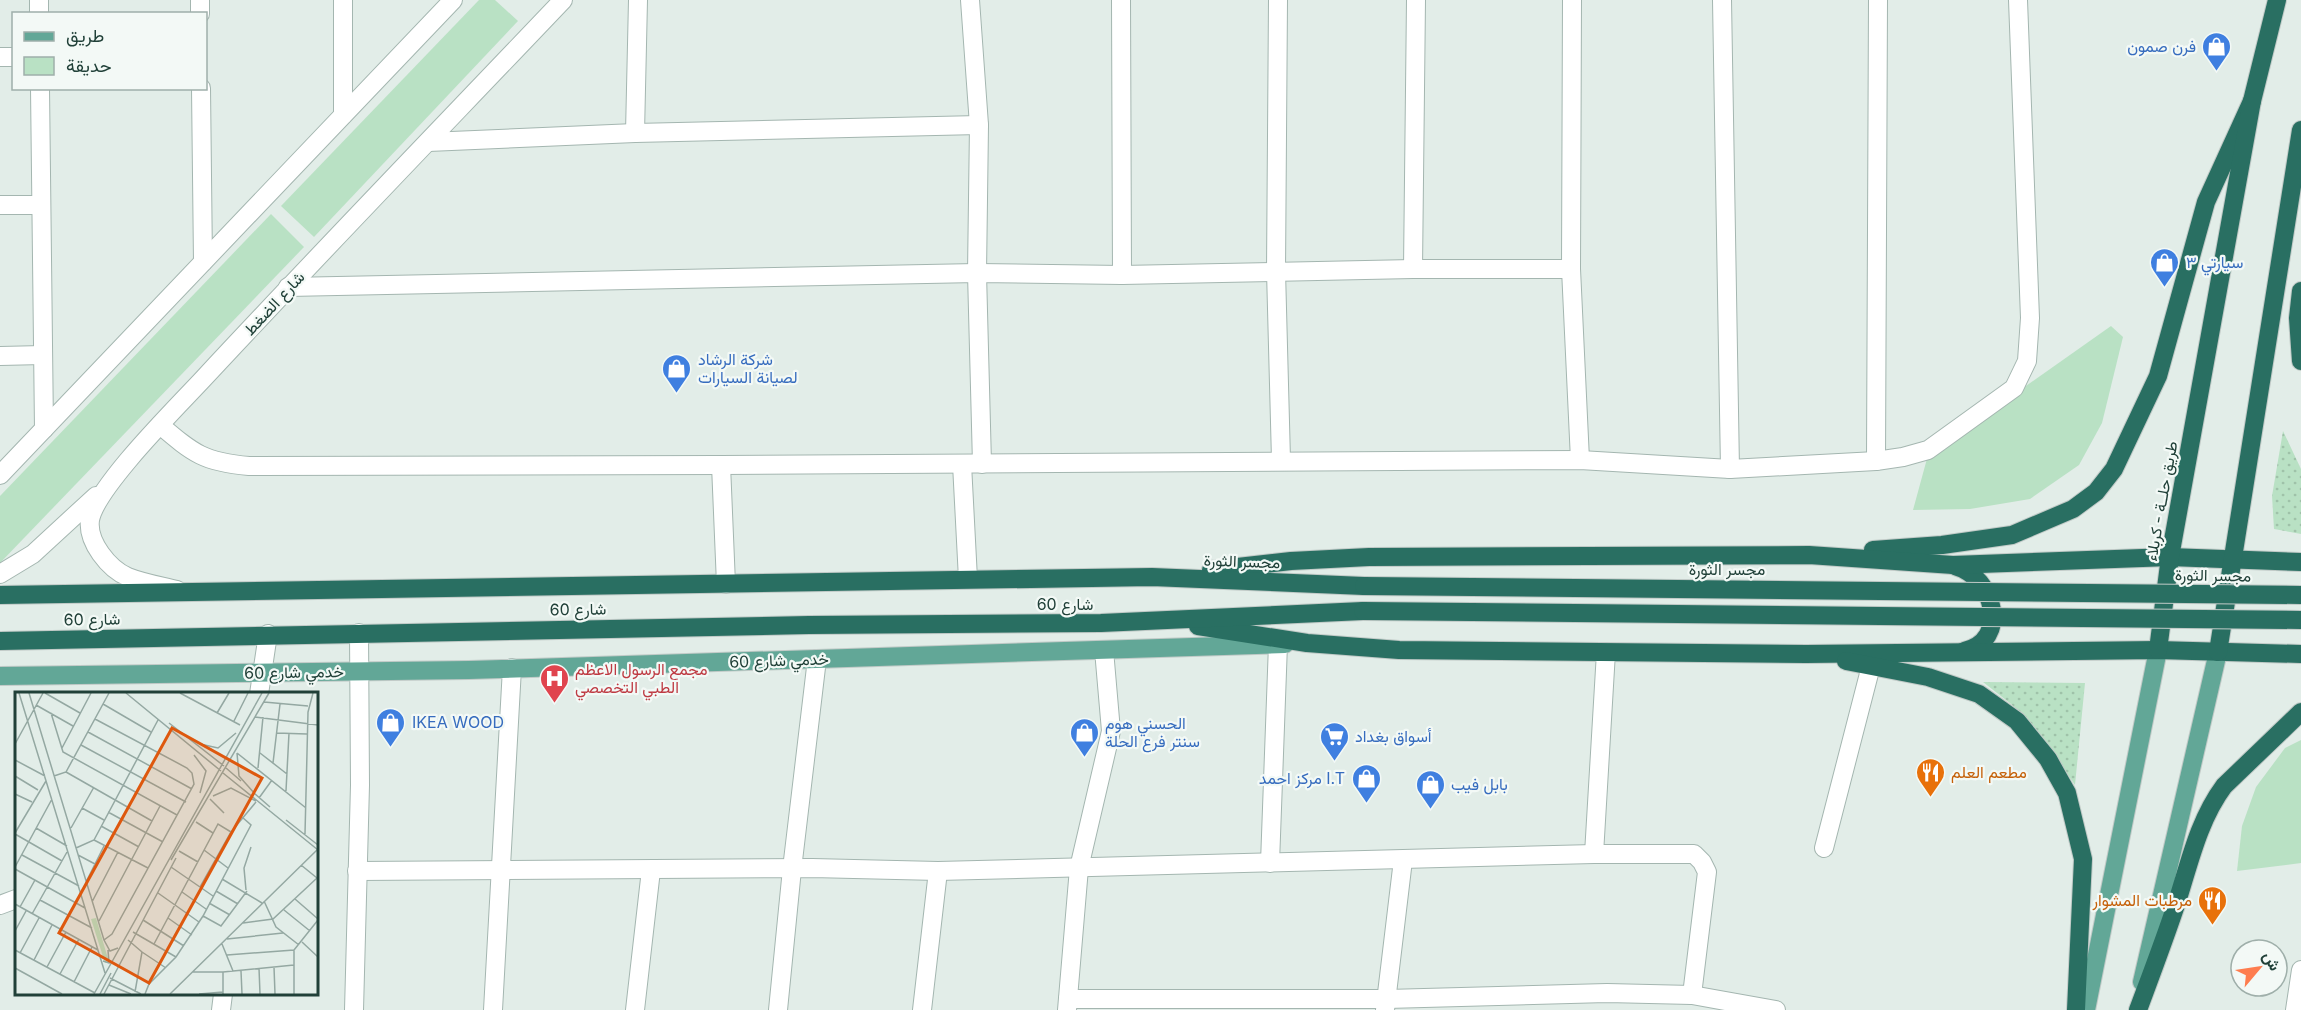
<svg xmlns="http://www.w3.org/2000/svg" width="2301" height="1010" font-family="Inter,Vazirmatn,sans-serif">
  <defs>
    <pattern id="garden-dots" width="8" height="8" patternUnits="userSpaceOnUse" patternTransform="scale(1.5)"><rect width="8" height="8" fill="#b9e1c4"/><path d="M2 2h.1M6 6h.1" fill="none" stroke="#9fc2a9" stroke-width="1.8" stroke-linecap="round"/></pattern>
  </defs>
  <rect width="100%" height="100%" fill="#e2ede8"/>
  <g fill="#b9e1c4">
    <polygon points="479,0 495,0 518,21 314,237 281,206"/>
    <polygon points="271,214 304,247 0,563 0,496"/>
    <polygon points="2111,326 2123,337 2102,423 2079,465 2030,499 1970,509 1913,510 1928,455"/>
    <polygon points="2301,740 2301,863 2237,871 2242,826 2256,787 2285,748"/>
  </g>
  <g fill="url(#garden-dots)">
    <polygon points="2283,431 2301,469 2301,534 2274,529 2272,496"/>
    <polygon points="1983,682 2085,683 2075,785 2037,731 2011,704"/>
  </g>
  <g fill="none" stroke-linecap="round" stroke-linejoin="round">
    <defs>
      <g id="minor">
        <polyline points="39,0 39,14"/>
        <polyline points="200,0 200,14"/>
        <polyline points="970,0 979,125 977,273 982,464"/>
        <polyline points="1121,0 1122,275"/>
        <polyline points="1278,0 1276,271 1281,460"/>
        <polyline points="1572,0 1571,269 1580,460"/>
        <polyline points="1722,0 1730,469"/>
        <polyline points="0,57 14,57"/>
        <polyline points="40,88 44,429"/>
        <polyline points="201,88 203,262"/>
        <polyline points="343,115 343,0"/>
        <polyline points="635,133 638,0"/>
        <polyline points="428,142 635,133 979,125"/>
        <polyline points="0,205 41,205"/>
        <polyline points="1413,269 1416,0"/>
        <polyline points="288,287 977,273 1122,275 1413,269 1571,269"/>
        <polyline points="0,356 43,355"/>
        <path d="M 160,425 C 194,454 204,462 249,466 L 721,465 L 1580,460 L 1730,469 L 1876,461 L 1903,457 L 1928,450 L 2014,388 L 2027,361 L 2030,318 L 2018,0"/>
        <polyline points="1876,461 1878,0"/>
        <polyline points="962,464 968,579"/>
        <polyline points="721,465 726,584"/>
        <polyline points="0,475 453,0"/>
        <polyline points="0,574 33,554 96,496"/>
        <path d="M 177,590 C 161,586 143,583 128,577 C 109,569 87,542 90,520 C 96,487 178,406 203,379 C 322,251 443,126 563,0"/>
        <polyline points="259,694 268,634"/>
        <polyline points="1824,848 1871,666"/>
        <polyline points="1594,854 1606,652"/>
        <polyline points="1270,863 1278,644"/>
        <polyline points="357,871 812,868 938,871 1594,854 1694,854 1702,862 1707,872 1692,995"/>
        <polyline points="0,905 16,899"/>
        <polyline points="1068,999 1387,999 1607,993 1692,995 1776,1010"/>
        <polyline points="221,1010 223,994"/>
        <polyline points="354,1010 360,785 359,633"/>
        <polyline points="493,1010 512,668"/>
        <polyline points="635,1010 651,870"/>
        <polyline points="778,1010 792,869 817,659"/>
        <polyline points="922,1010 938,871"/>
        <polyline points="1067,1010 1079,868 1111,731 1104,650"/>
        <polyline points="1385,1010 1403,860"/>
        <polyline points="2295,1010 2301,970"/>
      </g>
      <g id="major">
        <polyline points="0,676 469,670 1285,644"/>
        <polyline points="2142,982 2218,652"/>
        <polyline points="2086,1010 2158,650"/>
      </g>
      <g id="highway">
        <polyline points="2301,291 2298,318 2301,361"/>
        <polyline points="1873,550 1942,545 2012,535 2073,509 2096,492 2114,469 2158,376 2206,202 2252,101"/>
        <path d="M 1955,566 C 1995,577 2010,641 1964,651"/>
        <polyline points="1211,570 1291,561 1369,557 1809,555 1953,565 2170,557 2301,562"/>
        <polyline points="0,595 1152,577 1364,586"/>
        <polyline points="1198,626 1307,643 1399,650 1806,654 2158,650 2301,654"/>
        <polyline points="0,641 809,625 1101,623 1363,611"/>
        <polyline points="2158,650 2170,557 2252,101 2277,0"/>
        <polyline points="2218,652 2301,130"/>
        <polyline points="1846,661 1928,677 1979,694 2017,721 2048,759 2067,793 2083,859 2076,1010"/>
        <path d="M 2138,1010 C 2151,975 2164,941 2176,905 C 2189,865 2198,821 2224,786 L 2301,712"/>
      </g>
    </defs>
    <use href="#minor" stroke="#a4b6b0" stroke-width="20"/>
    <use href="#major" stroke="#c1cac7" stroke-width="20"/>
    <use href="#highway" stroke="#c1cac7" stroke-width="20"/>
    <use href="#minor" stroke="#fff" stroke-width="18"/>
    <use href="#major" stroke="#62a797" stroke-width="18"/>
    <use href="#highway" stroke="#296f62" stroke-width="18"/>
    <defs>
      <g id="highway-bridge">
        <polyline points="1364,586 2301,595"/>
        <polyline points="1363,611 2301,620"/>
      </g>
    </defs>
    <use href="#highway-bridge" stroke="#c1cac7" stroke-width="20" stroke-linecap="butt"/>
    <use href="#highway-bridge" stroke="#296f62" stroke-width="18"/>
  </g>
  <defs>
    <symbol id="shop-pin" viewBox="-11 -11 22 30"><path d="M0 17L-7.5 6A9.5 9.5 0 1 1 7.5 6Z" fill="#3f7fe0" stroke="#f3f9f6"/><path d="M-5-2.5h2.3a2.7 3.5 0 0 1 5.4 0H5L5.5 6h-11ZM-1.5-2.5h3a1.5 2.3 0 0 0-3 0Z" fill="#fff"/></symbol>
    <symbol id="hospital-pin" viewBox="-11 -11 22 30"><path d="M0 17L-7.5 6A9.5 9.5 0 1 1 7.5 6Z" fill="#e0444e" stroke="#f3f9f6"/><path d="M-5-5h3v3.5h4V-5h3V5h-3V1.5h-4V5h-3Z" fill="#fff"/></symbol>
    <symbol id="supermarket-pin" viewBox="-11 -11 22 30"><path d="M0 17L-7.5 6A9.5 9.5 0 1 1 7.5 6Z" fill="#3f7fe0" stroke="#f3f9f6"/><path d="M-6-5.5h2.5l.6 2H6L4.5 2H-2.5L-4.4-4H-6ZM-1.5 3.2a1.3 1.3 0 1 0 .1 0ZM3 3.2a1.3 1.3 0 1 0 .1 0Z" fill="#fff"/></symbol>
    <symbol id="restaurant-pin" viewBox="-11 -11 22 30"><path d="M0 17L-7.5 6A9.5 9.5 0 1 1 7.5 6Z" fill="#e8710a" stroke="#f3f9f6"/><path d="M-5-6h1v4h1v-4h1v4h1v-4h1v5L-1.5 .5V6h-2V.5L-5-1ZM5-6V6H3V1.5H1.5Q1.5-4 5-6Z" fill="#fff"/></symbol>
  </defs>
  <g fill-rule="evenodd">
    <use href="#shop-pin" x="2200" y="30" width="33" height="45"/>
    <use href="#shop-pin" x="2148" y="246" width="33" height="45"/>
    <use href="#shop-pin" x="660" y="352" width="33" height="45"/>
    <use href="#hospital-pin" x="538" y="662" width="33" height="45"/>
    <use href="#shop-pin" x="374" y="706" width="33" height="45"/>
    <use href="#shop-pin" x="1068" y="716" width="33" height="45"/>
    <use href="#supermarket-pin" x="1318" y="720" width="33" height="45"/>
    <use href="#restaurant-pin" x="1914" y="756" width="33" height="45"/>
    <use href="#shop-pin" x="1350" y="762" width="33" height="45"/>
    <use href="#shop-pin" x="1414" y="768" width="33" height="45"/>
    <use href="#restaurant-pin" x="2196" y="884" width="33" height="45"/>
  </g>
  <g text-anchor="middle" stroke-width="4.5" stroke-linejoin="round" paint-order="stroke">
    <g font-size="16" fill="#366cbe" stroke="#f3f9f6" text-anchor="start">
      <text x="2196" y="52" text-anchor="end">فرن صمون</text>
      <text x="2186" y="268">سيارتي ٣</text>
      <text x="698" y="365">شركة الرشاد<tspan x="698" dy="18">لصيانة السيارات</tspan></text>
      <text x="412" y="728">IKEA WOOD</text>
      <text x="1105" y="729">الحسني هوم<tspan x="1105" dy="18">سنتر فرع الحلة</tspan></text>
      <text x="1355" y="742">أسواق بغداد</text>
      <text x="1345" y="784" text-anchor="end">مركز احمد I.T</text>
      <text x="1451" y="790">بابل فيب</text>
    </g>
    <g font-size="16" fill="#204038" stroke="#f3f9f6">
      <text transform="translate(274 303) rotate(-47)" y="6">شارع الضغط</text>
      <text transform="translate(2161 501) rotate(-80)" y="6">طريق حلــة - كربلاء</text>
      <text transform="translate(1242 561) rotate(2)" y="6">مجسر الثورة</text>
      <text x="1727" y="575">مجسر الثورة</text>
      <text transform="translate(2213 575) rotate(1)" y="6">مجسر الثورة</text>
      <text x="1065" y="610">شارع 60</text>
      <text transform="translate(578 609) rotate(-1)" y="6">شارع 60</text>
      <text transform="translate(92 619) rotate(-1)" y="6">شارع 60</text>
      <text transform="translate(779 660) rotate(-2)" y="6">خدمي شارع 60</text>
      <text transform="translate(294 672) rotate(-1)" y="6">خدمي شارع 60</text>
    </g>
    <g font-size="16" fill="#be3a42" stroke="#f3f9f6" text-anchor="start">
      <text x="575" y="675">مجمع الرسول الاعظم<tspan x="575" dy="18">الطبي التخصصي</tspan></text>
    </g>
    <g font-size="16" fill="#c56008" stroke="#f3f9f6" text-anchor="start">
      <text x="1951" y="778">مطعم العلم</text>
      <text x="2192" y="906" text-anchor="end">مرطبات المشوار</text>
    </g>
  </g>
  <g transform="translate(15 692)">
    <rect width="303" height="303" fill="#e2ede8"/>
    <path d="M 81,226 L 94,270 L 90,271 L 76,227 Z" fill="#b9e1c4"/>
    <path fill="none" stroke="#94a8a2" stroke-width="1.5" d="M 4,1 L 90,281M 14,1 L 89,248 L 95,259 L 103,256M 30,1 L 65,21M 111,1 L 206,79M 165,1 L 225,33M 249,10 L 293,14M 88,12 L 136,40M 21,13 L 58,34M 36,21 L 48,60 L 162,123M 202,21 L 214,1M 240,25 L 303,33M 80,27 L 172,76 L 177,81 L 179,92 L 97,242 L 89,248M 219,29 L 233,1M 154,31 L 209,74M 73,40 L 177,97M 261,41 L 292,42M 0,52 L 28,1M 185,52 L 203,56 L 221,41M 66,53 L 171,110M 47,56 L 76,1M 222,61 L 291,116M 222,61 L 224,84 L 240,102M 245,61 L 272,82M 179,63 L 191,79 L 185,101M 0,68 L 30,84M 258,71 L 265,12M 211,76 L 226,89M 243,76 L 248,25M 51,80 L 137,129M 208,81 L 303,158M 0,84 L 23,98M 39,84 L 51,80 L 94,1M 271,99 L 274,41M 239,101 L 255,115M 0,102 L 17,110M 198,104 L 216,96 L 241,109M 244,106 L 257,88M 195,107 L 209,121M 67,116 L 89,128M 93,120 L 148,150M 271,128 L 303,153M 181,130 L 198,141M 86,134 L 124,155M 21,136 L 52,154M 56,136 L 79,95M 0,141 L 31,89M 0,142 L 47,169M 290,142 L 293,20 L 298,1M 79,148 L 133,176M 61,156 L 79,148 L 143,28M 189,158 L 213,176M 164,159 L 183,170M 7,163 L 64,194M 63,163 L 80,172M 156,168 L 254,1M 286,173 L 302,186M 0,175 L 37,107M 156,175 L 198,204M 0,177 L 70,216M 207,187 L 247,211M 71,190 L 89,154M 185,195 L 216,140 L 241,110M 231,198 L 229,176 L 236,155M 201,199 L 223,212M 167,200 L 191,217M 143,201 L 184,230M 280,207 L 303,227M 25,208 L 77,236M 249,209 L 261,235 L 284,253M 77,210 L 103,160M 194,211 L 215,223M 0,212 L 83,258M 5,215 L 20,188M 269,218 L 295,239M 17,222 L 52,160M 188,224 L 206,234 L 232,199M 153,226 L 177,243M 128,228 L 169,254M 84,229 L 145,114M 228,231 L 258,227 L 302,186M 0,239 L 11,219M 118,240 L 161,265M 212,247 L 268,241M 113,248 L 127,260 L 120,300M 287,250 L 303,265M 139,252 L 203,132 L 216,140M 207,252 L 218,279M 0,258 L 80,301M 279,258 L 279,302M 127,260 L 151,276M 5,261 L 24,226M 212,263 L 279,258 L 303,228M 19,268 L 37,233M 88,269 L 94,271 L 93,258M 32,275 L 51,240M 259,275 L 260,302M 0,276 L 47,302M 244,276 L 245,302M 226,279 L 227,302M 178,280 L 208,280 L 208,302M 208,280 L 279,273M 45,282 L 64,247M 95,286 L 126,302M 59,290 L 77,255M 94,293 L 116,302M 79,302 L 247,1M 85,302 L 96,281M 89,302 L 161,166M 130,302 L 134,292 L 161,265 L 188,224 L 236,133 L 227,125M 155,302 L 302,158M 184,302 L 208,300"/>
    <path fill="#de580e" fill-opacity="0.15" stroke="#de580e" stroke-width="3" d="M 157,36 L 247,86 L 134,291 L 44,241 Z"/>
    <rect width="303" height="303" fill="none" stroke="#204038" stroke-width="3"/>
  </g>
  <rect x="12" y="12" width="195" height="78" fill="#f3f9f6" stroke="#9fafaa" stroke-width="1.5"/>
  <rect x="24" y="32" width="30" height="9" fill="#62a797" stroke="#9fafaa" stroke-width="1.5"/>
  <text x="66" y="42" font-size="18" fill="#204038">طريق</text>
  <rect x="24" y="57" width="30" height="18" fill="#b9e1c4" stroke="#9fafaa" stroke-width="1.5"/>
  <text x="66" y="72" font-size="18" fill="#204038">حديقة</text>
  <g transform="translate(2259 968) rotate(61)"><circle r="28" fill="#f3f9f6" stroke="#9fafaa" stroke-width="1.5"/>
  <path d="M0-4.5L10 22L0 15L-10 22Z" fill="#fe7d4f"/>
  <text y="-9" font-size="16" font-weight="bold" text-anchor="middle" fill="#204038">ش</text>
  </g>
</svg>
